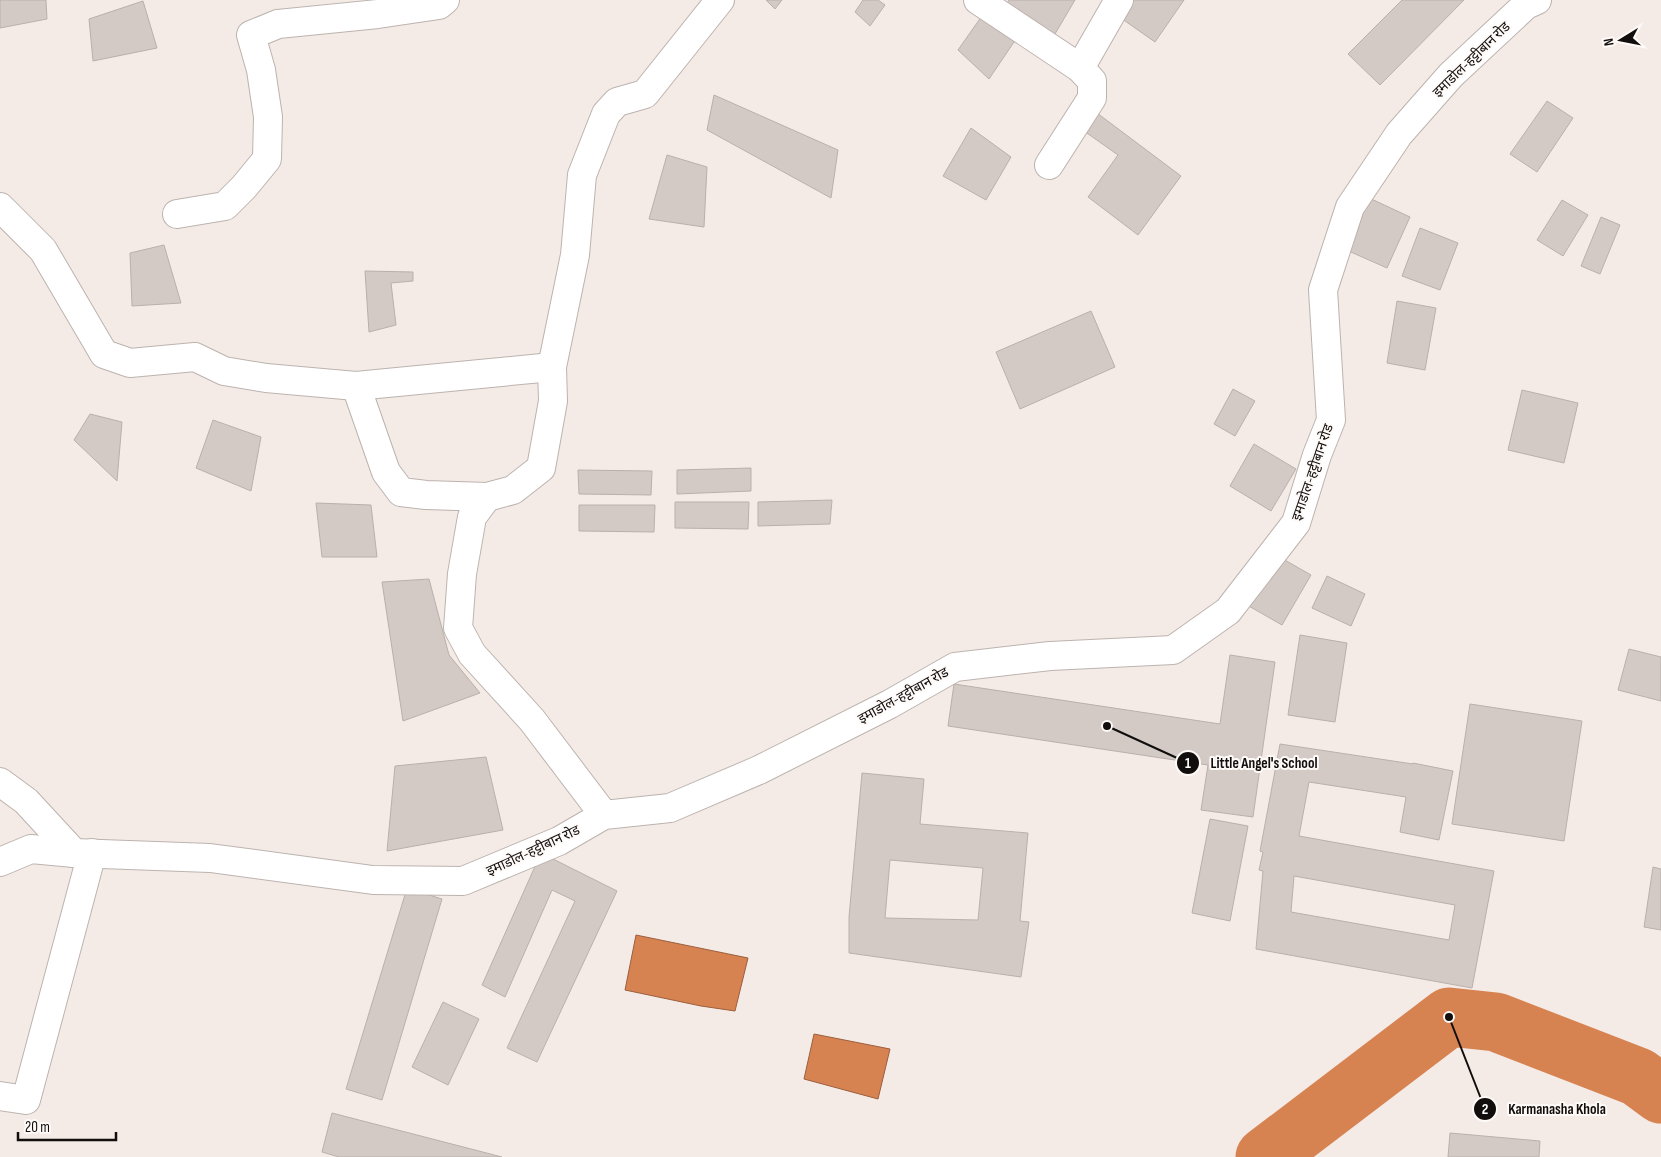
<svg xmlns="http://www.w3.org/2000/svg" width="1661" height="1157" font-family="'Sofia Sans Condensed','Noto Sans Devanagari',sans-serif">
  <rect width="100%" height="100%" fill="#f5ebe6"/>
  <g fill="#d78251" stroke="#9c5f3d">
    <polygon points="636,935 748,958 735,1011 701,1006 625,990"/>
    <polygon points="814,1034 890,1049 878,1099 804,1079"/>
  </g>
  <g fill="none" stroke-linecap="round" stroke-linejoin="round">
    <polyline stroke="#d78251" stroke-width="59" points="1265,1157 1449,1017 1496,1022 1638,1077 1661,1094"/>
  </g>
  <g fill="#d3cac5" stroke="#b9b0ac" fill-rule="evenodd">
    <polygon points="0,0 46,0 47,19 0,28"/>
    <polygon points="766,0 782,0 775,9"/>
    <polygon points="863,0 878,0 885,5 870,26 855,12"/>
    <polygon points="1009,0 1075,0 1052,39 1002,12"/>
    <polygon points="1129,0 1184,0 1155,42 1118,16"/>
    <polygon points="1402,0 1464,0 1380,85 1348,54"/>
    <polygon points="143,1 157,48 93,61 89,19"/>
    <polygon points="984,13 1016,39 989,79 958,50"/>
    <polygon points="714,95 838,150 831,198 707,130"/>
    <polygon points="1547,101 1573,118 1537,172 1510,154"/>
    <polygon points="1097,113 1181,176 1138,235 1088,197 1118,155 1084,131"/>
    <polygon points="971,128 1011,157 986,200 943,176"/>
    <polygon points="667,155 707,167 704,227 649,219"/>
    <polygon points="1367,197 1410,217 1387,268 1344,249"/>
    <polygon points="1562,200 1588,215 1563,256 1537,240"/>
    <polygon points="1601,217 1620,225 1600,274 1581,266"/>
    <polygon points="1420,228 1458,243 1440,290 1402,276"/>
    <polygon points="164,245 181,303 132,306 130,253"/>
    <polygon points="365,271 413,272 413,281 391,283 396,325 369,332"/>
    <polygon points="1397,301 1436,308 1425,370 1387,363"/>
    <polygon points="1091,311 1115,367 1020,409 996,352"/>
    <polygon points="1233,389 1255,401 1235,436 1214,424"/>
    <polygon points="1522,390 1578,403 1564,463 1508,450"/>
    <polygon points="90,414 122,422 117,481 74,440"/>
    <polygon points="213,420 261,437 251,491 196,468"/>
    <polygon points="1254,444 1296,469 1271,511 1230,486"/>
    <polygon points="751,468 751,491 677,494 677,470"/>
    <polygon points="578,470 652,471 651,495 579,494"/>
    <polygon points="832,500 830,524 758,526 758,502"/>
    <polygon points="675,502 749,502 748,529 675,528"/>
    <polygon points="316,503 371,505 377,557 322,557"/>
    <polygon points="579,505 655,505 654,532 579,531"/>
    <polygon points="1276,555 1311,575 1282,625 1247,605"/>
    <polygon points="1327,576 1365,594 1351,626 1312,608"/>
    <polygon points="429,579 449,655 480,693 403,721 382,582"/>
    <polygon points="1300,635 1347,643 1335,722 1288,715"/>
    <polygon points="1629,649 1661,657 1661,701 1618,690"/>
    <polygon points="1230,655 1275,662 1253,817 1201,810 1208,765 948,726 954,684 1220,724"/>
    <polygon points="1470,704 1582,721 1564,841 1452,824"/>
    <path d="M 1280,744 L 1413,764 L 1413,763 L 1453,771 L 1439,840 L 1400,832 L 1406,797 L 1309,782 L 1299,836 L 1494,871 L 1472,988 L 1256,949 L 1263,871 L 1259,870 L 1263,852 L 1260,851 ZM 1294,876 L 1455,905 L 1449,940 L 1291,912 Z"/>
    <polygon points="486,757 503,830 387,851 395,766"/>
    <path d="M 862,773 L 924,779 L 920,824 L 1028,833 L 1020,921 L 1029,922 L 1021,977 L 849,953 L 849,917 ZM 890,860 L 983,868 L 978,920 L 885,918 Z"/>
    <polygon points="1210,819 1248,826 1230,921 1192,913"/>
    <polygon points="541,853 617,891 537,1062 507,1048 575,901 552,890 505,997 482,985"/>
    <polygon points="1653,867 1661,869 1661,930 1644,927"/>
    <polygon points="407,888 442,899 382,1100 346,1089"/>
    <polygon points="443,1002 479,1019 448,1085 412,1067"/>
    <polygon points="332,1113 502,1157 339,1157 322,1152"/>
    <polygon points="1450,1133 1540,1141 1539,1157 1448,1157"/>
  </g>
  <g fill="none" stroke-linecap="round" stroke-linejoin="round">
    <defs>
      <g id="minor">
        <polyline points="978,0 1080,68"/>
        <polyline points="1049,165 1092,98 1092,81 1080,68 1119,0"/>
        <polyline points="0,207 43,250 104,354 130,363 195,357 224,371 266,378 356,386 552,367"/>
        <polyline points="177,214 225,206 244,187 267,159 268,117 261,70 251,35 278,24 378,14 439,5 445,0"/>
        <polyline points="356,386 386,472 401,492 426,495 487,497"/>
        <polyline points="0,782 26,801 74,853 210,858 373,880 463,881 559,841 604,815 670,808 759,770 890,704 955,667 1050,656 1173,650 1228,611 1296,523 1317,455 1331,420 1323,290 1350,207 1399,134 1451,75 1526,5 1537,0"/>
        <polyline points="604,815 532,720 472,654 458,628 462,574 472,517 487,497 513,490 541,468 553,401 552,367 575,255 582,175 606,114 617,102 645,94 720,0"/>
        <polyline points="0,862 31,849 74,853"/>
        <polyline points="0,1096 26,1100 92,853"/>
      </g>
    </defs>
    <use href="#minor" stroke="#bcb3af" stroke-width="30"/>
    <use href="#minor" stroke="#fff" stroke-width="28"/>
  </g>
  <g text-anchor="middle" stroke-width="4" stroke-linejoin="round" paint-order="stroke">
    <g font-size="14" fill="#110e0d" stroke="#fefaf8">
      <text transform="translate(1471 59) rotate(-44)" y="5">इमाडोल-हट्टीबान रोड</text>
      <text transform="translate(1312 472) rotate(-71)" y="5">इमाडोल-हट्टीबान रोड</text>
      <text transform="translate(903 695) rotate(-29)" y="5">इमाडोल-हट्टीबान रोड</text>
      <text transform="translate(533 850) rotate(-25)" y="5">इमाडोल-हट्टीबान रोड</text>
    </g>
  </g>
  <path fill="none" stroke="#110e0d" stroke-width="2" d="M1107 726L1188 763M1449 1017L1485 1109"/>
  <g fill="#110e0d" stroke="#fefaf8" stroke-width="2">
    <circle cx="1107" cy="726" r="5"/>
    <circle cx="1449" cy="1017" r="5"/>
    <circle cx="1188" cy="763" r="12"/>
    <circle cx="1485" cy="1109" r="12"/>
  </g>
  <g font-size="15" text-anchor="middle" font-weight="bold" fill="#fff">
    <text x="1188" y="768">1</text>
    <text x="1485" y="1114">2</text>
  </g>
  <g font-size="15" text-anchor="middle" font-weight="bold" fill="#110e0d" stroke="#fefaf8" stroke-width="4" stroke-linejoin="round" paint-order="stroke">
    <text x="1264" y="768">Little Angel's School</text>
    <text x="1557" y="1114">Karmanasha Khola</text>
  </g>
  <g transform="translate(1621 40) rotate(260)" stroke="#fefaf8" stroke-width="4" paint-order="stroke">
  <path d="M0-4L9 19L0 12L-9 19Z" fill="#110e0d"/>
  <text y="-8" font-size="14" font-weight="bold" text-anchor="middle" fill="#110e0d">N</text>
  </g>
  <path d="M18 1132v8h98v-8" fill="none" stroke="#110e0d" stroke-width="2.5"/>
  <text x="25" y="1132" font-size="15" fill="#110e0d" stroke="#fefaf8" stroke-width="4" paint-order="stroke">20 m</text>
</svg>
